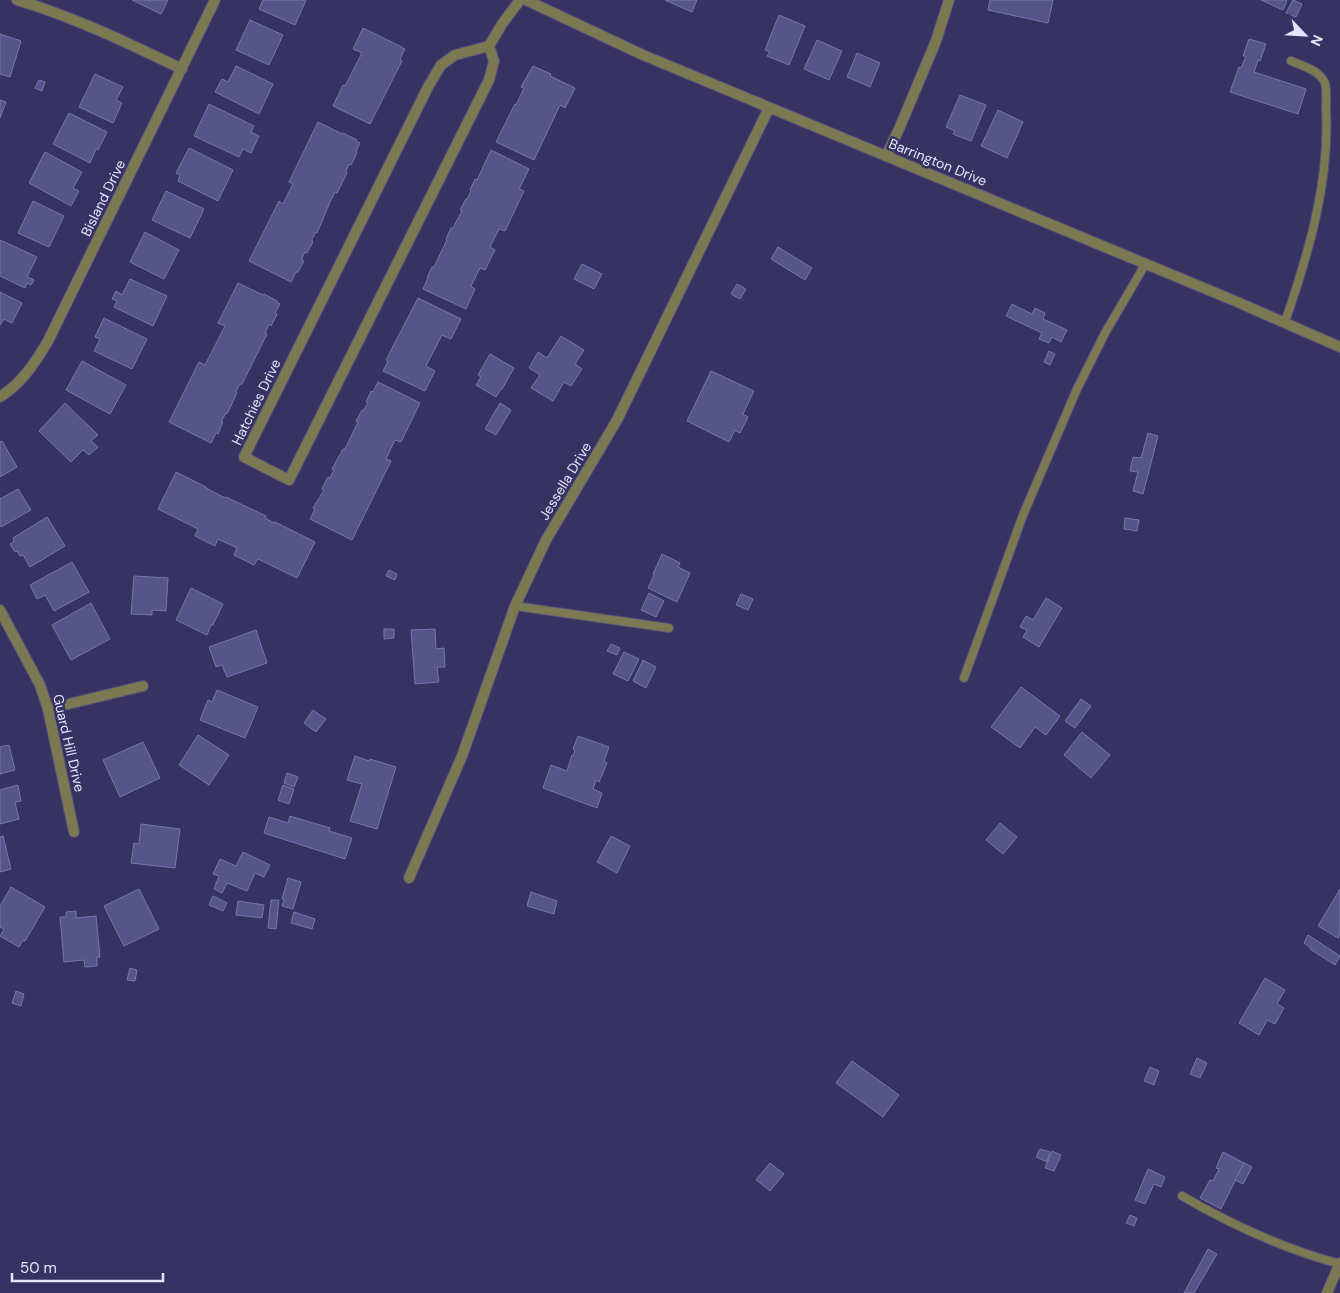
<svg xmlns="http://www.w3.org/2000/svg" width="1340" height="1293" font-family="'DM Sans',sans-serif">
  <rect width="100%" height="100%" fill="#363363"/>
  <g fill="#565589" stroke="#7777ad">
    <polygon points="132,0 168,0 161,14"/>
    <polygon points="263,0 306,0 295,25 259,9"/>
    <polygon points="665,0 697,0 692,12"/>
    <polygon points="990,0 1053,0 1048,23 988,10"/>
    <polygon points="1261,0 1286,0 1287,1 1283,10"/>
    <polygon points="1293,0 1302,4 1296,17 1286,13"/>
    <polygon points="779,15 805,26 789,65 767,56 770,52 765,50"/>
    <polygon points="250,20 283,35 269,65 236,50"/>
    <polygon points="363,28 402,47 402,48 405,49 400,59 402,61 370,124 333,106 343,85 345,86 362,53 353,49"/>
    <polygon points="0,34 21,41 10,77 0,74"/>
    <polygon points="1249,39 1266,44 1260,61 1258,60 1254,72 1306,89 1298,114 1230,92 1239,67 1241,68 1246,56 1243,56"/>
    <polygon points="817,40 842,51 829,80 804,69"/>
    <polygon points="857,53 880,63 870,87 847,77"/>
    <polygon points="236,66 273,84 259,114 215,92 222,79 228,82"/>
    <polygon points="533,66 551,74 550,76 575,88 565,108 560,105 534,160 496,142 515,104 516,105 524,88 521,87"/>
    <polygon points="95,74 123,87 116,100 122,103 113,123 79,107"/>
    <polygon points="39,80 45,82 42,91 35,88"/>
    <polygon points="960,95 986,105 971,141 953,134 955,131 946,127"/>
    <polygon points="0,100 6,102 0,118"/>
    <polygon points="209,104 254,126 251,132 259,136 251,153 243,149 239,157 194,136"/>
    <polygon points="998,110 1023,122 1007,158 981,146"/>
    <polygon points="69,113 107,132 98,150 96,149 90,163 53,144"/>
    <polygon points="318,122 342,134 343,133 357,140 356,141 360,143 356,151 357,153 351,165 349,164 346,171 347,173 337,193 335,192 330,202 317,233 316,232 312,239 312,241 313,242 307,253 305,252 302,258 302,260 304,261 298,272 296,272 291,282 249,261 279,201 283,204 293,184 289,182"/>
    <polygon points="189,148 233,170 218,201 178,181 180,175 176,173"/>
    <polygon points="491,150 529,169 519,189 524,191 505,231 499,229 490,247 495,250 485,270 480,268 471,286 475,289 466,309 423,289 428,278 427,278 432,267 434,267 447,240 446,239 451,228 453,228 462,211 460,210 466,199 467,199 471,191 470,190 475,179 477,180"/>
    <polygon points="45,152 82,172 73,188 79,191 71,206 29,183"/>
    <polygon points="166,191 204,209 190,238 152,220"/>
    <polygon points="33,201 64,216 49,247 18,233"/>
    <polygon points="145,232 179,250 164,279 130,262"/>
    <polygon points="0,240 37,257 27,277 34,280 31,285 27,283 25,288 0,276"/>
    <polygon points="778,247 812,268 805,280 771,259"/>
    <polygon points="582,264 602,274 594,289 574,279"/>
    <polygon points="130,279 167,296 153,326 114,307 117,301 112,299 116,291 122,295"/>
    <polygon points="238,283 263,295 264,294 277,301 277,302 280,304 275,313 277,314 271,326 269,324 265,333 267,334 242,384 240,384 236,391 237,393 227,414 226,413 222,420 222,422 223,422 218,434 216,433 211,443 169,422 199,362 205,365 225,326 218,323"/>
    <polygon points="737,284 746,289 740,299 731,294"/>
    <polygon points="0,292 22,303 12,323 4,319 0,325"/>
    <polygon points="418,298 461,319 451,339 442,335 426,366 435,371 425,391 383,371 388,361 386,360"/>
    <polygon points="1012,304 1032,314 1035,308 1045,313 1043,319 1067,330 1061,342 1052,337 1049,343 1039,339 1042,333 1006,316"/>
    <polygon points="104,318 147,339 132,369 94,351 100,339 95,337"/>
    <polygon points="561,336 584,350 575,364 582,369 571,386 564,382 553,401 531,388 540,375 529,368 538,352 547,358"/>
    <polygon points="1049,351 1055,354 1050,365 1044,362"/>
    <polygon points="490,354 514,368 502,389 501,389 496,397 476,385 481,377 478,375"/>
    <polygon points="82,361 126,385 110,414 66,390"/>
    <polygon points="711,371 754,391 743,414 748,417 740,433 735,430 729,442 687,421"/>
    <polygon points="378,382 420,403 401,442 395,440 386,459 391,461 352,540 310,519 315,509 313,508 324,490 322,489 328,477 330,478 334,470 332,469 343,449 345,449 358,422 356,421 362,410 363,411 368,403 366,402 371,391 373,392"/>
    <polygon points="65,403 98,435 91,441 98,447 89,455 83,450 71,462 39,431"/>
    <polygon points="500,403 511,410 496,435 485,429"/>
    <polygon points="1148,433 1158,436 1143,494 1133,491 1138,472 1130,471 1133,457 1141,458"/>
    <polygon points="2,441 17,467 0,477 0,442"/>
    <polygon points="176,472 206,487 206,488 225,498 226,497 266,516 265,518 274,523 275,522 315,542 297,578 258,559 254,565 234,555 237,548 218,539 215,546 195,536 198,529 158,509"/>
    <polygon points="18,489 31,510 1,527 0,525 0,499"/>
    <polygon points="47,517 65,546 30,567 23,555 20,556 17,551 15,552 10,544 14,541 13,538"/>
    <polygon points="1125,518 1139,520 1137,531 1124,529"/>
    <polygon points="662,554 680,563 678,567 690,573 677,602 648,588 654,575 653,574"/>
    <polygon points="72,562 89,592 54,611 45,595 37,599 30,585"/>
    <polygon points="389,570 397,574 395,580 386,576"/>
    <polygon points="134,576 168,578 166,611 152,610 152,615 131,614"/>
    <polygon points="191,588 223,604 213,625 211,625 207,635 176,620"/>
    <polygon points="649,593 664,601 656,617 641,610"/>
    <polygon points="741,594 753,599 748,610 736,605"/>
    <polygon points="1046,598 1062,608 1039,647 1023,637 1027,630 1020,627 1026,616 1033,620"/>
    <polygon points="91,603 110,639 71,660 52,625"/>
    <polygon points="384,629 394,629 394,638 384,639"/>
    <polygon points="435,629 436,649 444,648 445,667 437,667 439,682 415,684 411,630"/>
    <polygon points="256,630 267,663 227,677 222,665 216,667 209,647"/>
    <polygon points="611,644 620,648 617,655 607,651"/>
    <polygon points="624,652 639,659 628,681 613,674"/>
    <polygon points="643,660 656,667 646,688 633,681"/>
    <polygon points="1021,687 1060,716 1046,735 1035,727 1020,748 991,727"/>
    <polygon points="217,690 258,707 245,738 200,720 208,700 212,702"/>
    <polygon points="1081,699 1091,706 1075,728 1065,721"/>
    <polygon points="313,710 326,719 316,732 304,723"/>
    <polygon points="1082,732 1110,755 1091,778 1064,755"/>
    <polygon points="198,735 229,755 209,785 179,765"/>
    <polygon points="578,736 609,747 604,761 607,763 599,782 596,780 593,789 602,793 597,808 543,788 551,765 567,771 572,755 573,756 575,750 573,749"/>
    <polygon points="143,742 160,778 120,797 103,760"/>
    <polygon points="9,745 15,770 0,774 0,747"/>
    <polygon points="355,756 369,761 370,759 396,767 377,829 350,821 362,784 347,780"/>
    <polygon points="287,773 298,777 294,787 284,783"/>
    <polygon points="18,785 21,801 15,802 19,819 0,824 0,790"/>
    <polygon points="283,785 294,789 289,804 278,800"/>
    <polygon points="290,816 330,828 329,831 352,838 345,859 264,833 269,817 288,823"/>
    <polygon points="1000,823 1017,837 1003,854 986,840"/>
    <polygon points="141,824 180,829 175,868 131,863 134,843 139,844"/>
    <polygon points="3,836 11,869 0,872 0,837"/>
    <polygon points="611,836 630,846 617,873 597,862"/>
    <polygon points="243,852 270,865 264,877 255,873 247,891 227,883 222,893 214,889 219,876 213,874 220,859 236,866"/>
    <polygon points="288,878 301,882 293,909 282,906 284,899 282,899"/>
    <polygon points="11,887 45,907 25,941 23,940 19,947 0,936 4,929 0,927 0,906"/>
    <polygon points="139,889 159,929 124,946 104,906"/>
    <polygon points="1340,889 1340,934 1338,938 1318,926"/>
    <polygon points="531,892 557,901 554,914 527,906"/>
    <polygon points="213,896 227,903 223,911 209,905"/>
    <polygon points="271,900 279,900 276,929 268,928"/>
    <polygon points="238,901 264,905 262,918 236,915"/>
    <polygon points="76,911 76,918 96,916 100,957 97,957 97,966 85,967 84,960 64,962 60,917 66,917 66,912"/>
    <polygon points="294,912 315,919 312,929 291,923"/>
    <polygon points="1308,935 1340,956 1335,965 1310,949 1311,948 1304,943"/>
    <polygon points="130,968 137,970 135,981 127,980"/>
    <polygon points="1265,978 1285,990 1277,1004 1284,1008 1275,1024 1267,1020 1259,1035 1239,1023"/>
    <polygon points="16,991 24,994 21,1006 12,1003"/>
    <polygon points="1197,1058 1207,1063 1200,1078 1190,1074"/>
    <polygon points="852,1061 899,1095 883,1117 836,1083"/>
    <polygon points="1150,1067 1159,1071 1154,1085 1144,1081"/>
    <polygon points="1040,1149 1050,1152 1047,1162 1036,1157"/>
    <polygon points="1052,1151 1061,1155 1054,1171 1045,1168"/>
    <polygon points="1223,1152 1244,1163 1221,1209 1200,1198 1210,1180 1213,1181 1219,1169 1216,1168"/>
    <polygon points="770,1163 784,1174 770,1191 756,1180"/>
    <polygon points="1244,1163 1252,1167 1243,1184 1235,1180"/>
    <polygon points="1148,1169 1165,1177 1161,1187 1154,1184 1145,1204 1135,1200"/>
    <polygon points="1130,1215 1137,1218 1134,1226 1126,1223"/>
    <polygon points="1208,1249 1217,1254 1194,1293 1184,1293"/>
  </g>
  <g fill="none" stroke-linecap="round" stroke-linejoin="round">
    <defs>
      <g id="lane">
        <path d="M 1285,322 C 1308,255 1330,182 1326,110 C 1326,103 1327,89 1325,83 C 1319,70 1303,66 1291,61"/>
        <polyline points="515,606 669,628"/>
        <polyline points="964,678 1023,515 1077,389 1105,333 1146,263"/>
        <path d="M 1182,1196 C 1232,1225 1284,1249 1340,1264"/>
      </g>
      <g id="street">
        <path d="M 17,0 C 74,17 128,43 182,69"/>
        <polyline points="526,0 643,55 1235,301 1340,347"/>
        <polyline points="489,46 455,55 441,65 428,87 244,457 289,480 489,80 494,61 489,46 502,24 520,0"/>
        <polyline points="886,156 899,129 936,41 949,0"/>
        <path d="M 0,397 C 22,383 35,363 48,341 L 215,0"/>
        <polyline points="0,610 40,685 48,709 74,832"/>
        <polyline points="48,709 143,686"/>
        <polyline points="409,878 462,756 515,606 546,540 617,420 769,108"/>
        <polyline points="1327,1293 1340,1263"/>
      </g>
    </defs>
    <use href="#lane" stroke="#524f7c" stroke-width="10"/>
    <use href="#street" stroke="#524f7c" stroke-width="12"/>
    <use href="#lane" stroke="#7c7952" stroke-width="8"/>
    <use href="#street" stroke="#7c7952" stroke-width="10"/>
  </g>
  <g text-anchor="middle" stroke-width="5" stroke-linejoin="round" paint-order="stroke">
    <g font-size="14" fill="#e3e5fd" stroke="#363363">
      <text transform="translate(938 162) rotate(22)" y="5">Barrington Drive</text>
      <text transform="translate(103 198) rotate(-64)" y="5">Bisland Drive</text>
      <text transform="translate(256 402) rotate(-64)" y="5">Hatchies Drive</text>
      <text transform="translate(565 481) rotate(-59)" y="5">Jessella Drive</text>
      <text transform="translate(69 743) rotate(77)" y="5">Guard Hill Drive</text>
    </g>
  </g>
  <g transform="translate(1305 35) rotate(115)" stroke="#363363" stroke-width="4" paint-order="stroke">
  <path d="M0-4L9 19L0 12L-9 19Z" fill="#e3e5fd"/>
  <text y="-8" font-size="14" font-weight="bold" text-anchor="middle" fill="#e3e5fd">N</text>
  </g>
  <path d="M12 1273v8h151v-8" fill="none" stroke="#e3e5fd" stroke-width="2.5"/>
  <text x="20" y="1273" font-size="15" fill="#e3e5fd" stroke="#363363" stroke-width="4" paint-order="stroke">50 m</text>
</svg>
